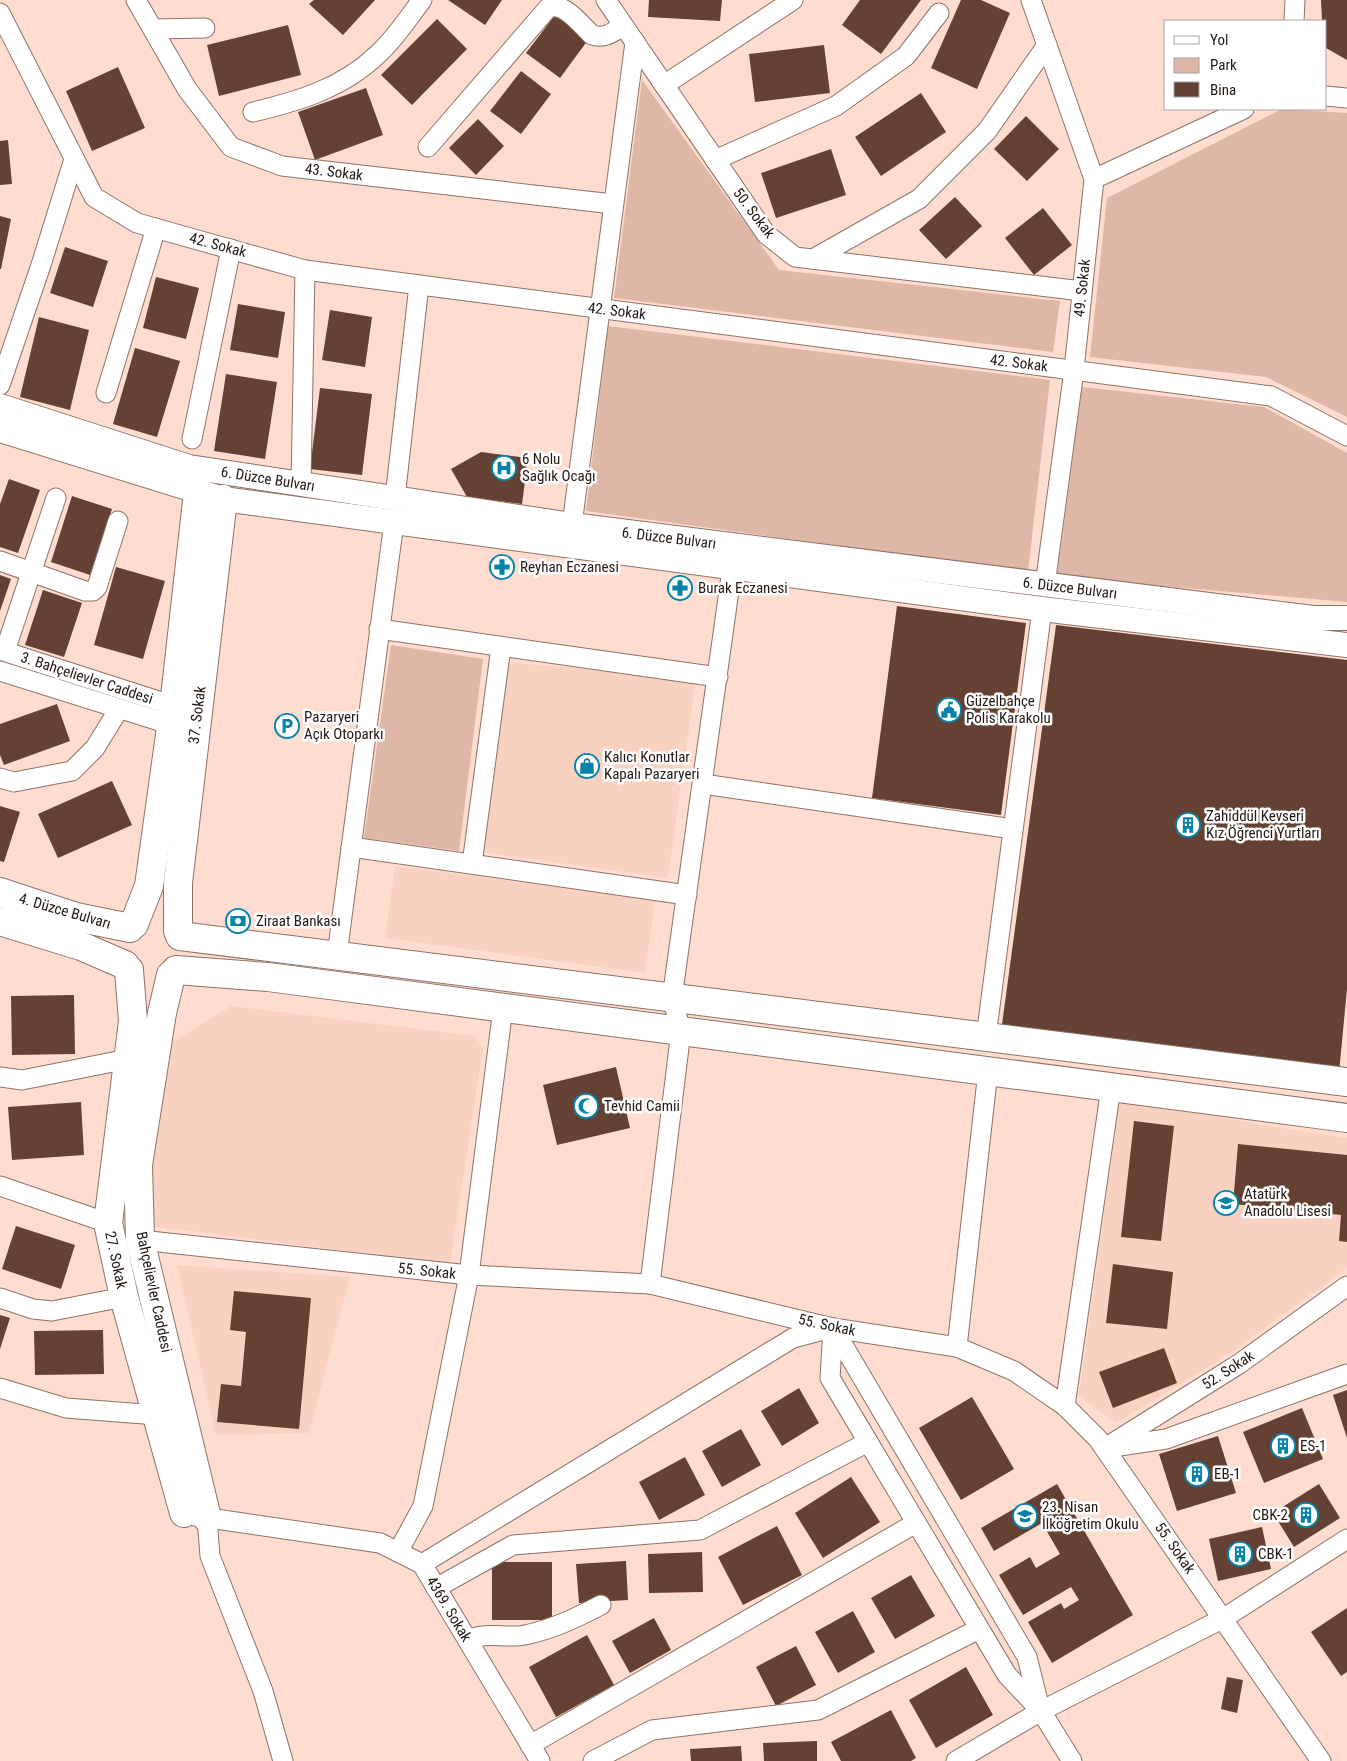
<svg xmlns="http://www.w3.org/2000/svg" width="1347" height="1761" font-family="'Roboto Condensed',sans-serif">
  <rect width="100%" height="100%" fill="#feddd0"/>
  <g fill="#f9d1c0">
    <polygon points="504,662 696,679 668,878 479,852"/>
    <polygon points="395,866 655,900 645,973 385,938"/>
    <polygon points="231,1006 475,1036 483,1048 450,1264 150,1226 149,1209 163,1048"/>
    <polygon points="1120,1097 1268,1126 1347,1138 1347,1268 1226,1356 1116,1423 1079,1396"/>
    <polygon points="177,1265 350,1277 309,1433 216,1435"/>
  </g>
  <g fill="#dfb7a6">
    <polygon points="642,80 779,270 1060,301 1053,352 614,298"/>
    <polygon points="1282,109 1347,113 1347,417 1266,377 1090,357 1107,198"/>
    <polygon points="608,326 1050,380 1028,572 586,511"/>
    <polygon points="1082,387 1264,407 1347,453 1347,602 1057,577"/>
    <polygon points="391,645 483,659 459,851 364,838"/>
  </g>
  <g fill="#644133">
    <polygon points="314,0 375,0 343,35 309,4"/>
    <polygon points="448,0 502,0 485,25"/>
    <polygon points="649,0 722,0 720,21 648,17"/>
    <polygon points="860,0 921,0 881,54 842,25"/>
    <polygon points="961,0 981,0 1010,13 977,89 931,68"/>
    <polygon points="1321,0 1347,0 1347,60 1326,48 1326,21 1322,21"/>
    <polygon points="555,15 588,40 560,78 526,53"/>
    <polygon points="437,19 467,49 412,105 381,75"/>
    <polygon points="288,25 301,75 219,96 207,45"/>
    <polygon points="824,45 830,93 755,102 749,54"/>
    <polygon points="118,67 145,128 92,151 66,91"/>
    <polygon points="521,71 551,94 521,134 490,111"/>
    <polygon points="366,88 383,135 315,160 298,112"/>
    <polygon points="921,93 946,132 881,176 855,137"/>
    <polygon points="1026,116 1059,149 1027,181 994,149"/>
    <polygon points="478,119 504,146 476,175 449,148"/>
    <polygon points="8,140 12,184 0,185 0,141"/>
    <polygon points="831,149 846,195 776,218 761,173"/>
    <polygon points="955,197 982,226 946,259 919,230"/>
    <polygon points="1043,208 1072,245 1034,275 1005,238"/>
    <polygon points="0,216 11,219 1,269 0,269"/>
    <polygon points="65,247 108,261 93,307 50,293"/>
    <polygon points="156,277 199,288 186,339 143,328"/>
    <polygon points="238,304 285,312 278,358 230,350"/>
    <polygon points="330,310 372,317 365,367 322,360"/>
    <polygon points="39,317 89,330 70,410 20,397"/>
    <polygon points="135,348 180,361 157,437 113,424"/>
    <polygon points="226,374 277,382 265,459 214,451"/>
    <polygon points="320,388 372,394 362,475 310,469"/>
    <polygon points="481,452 528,458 522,504 467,497 451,469"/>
    <polygon points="9,479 40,490 18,553 0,547 0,504"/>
    <polygon points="72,496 112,509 90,575 51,562"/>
    <polygon points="116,567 165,581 143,659 94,645"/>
    <polygon points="0,575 11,579 0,611"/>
    <polygon points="43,590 82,603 64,657 25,645"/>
    <polygon points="897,606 1026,623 1001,815 872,798"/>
    <polygon points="1056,625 1347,660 1347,989 1339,1073 1001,1032"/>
    <polygon points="57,704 70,741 4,765 0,755 0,724"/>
    <polygon points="112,781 132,825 58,858 38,814"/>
    <polygon points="0,806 20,812 4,862 0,861"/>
    <polygon points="74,995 75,1054 12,1055 11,996"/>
    <polygon points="616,1067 630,1128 557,1145 543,1085"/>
    <polygon points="81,1102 84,1155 12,1160 8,1107"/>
    <polygon points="1134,1121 1174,1126 1161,1241 1121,1237"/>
    <polygon points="1238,1144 1347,1155 1347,1242 1339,1241 1341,1215 1233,1204"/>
    <polygon points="16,1226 75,1245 61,1289 2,1269"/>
    <polygon points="1113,1264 1173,1272 1167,1329 1106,1323"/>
    <polygon points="234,1291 311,1298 299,1429 217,1422 221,1384 241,1386 246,1332 230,1330"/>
    <polygon points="0,1315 10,1318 0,1349"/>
    <polygon points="103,1330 104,1374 35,1375 34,1331"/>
    <polygon points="1164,1348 1177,1383 1113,1408 1099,1372"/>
    <polygon points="799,1388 819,1423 782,1446 761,1411"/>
    <polygon points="1347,1390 1347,1438 1333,1395"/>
    <polygon points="972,1397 1014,1469 961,1500 919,1428"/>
    <polygon points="1302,1408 1323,1459 1264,1483 1243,1432"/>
    <polygon points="741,1429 761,1465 722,1487 702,1451"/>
    <polygon points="1218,1436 1236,1493 1177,1511 1159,1454"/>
    <polygon points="685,1457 705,1495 659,1520 639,1482"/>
    <polygon points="851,1477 880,1522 823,1558 795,1513"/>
    <polygon points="1057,1484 1133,1615 1052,1663 1028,1622 1061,1603 1064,1609 1079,1600 1071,1587 1023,1615 999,1575 1030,1557 1036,1568 1060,1554 1042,1523 994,1551 981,1528"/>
    <polygon points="1319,1484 1340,1518 1294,1547 1273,1513"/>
    <polygon points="777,1526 802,1575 743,1605 718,1557"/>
    <polygon points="1262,1527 1271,1569 1218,1581 1209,1539"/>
    <polygon points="702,1552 703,1592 649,1593 648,1554"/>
    <polygon points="626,1561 628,1600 579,1603 576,1564"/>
    <rect x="492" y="1562" width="60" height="58"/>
    <polygon points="911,1575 935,1616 895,1639 871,1598"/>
    <polygon points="1347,1608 1347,1672 1341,1676 1311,1632"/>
    <polygon points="853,1611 875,1652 838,1673 815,1632"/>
    <polygon points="654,1618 671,1650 630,1673 612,1641"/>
    <polygon points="587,1635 614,1685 556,1717 529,1667"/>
    <polygon points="796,1646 816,1685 776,1706 756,1667"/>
    <polygon points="966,1667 993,1715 936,1748 909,1700"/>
    <polygon points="1227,1677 1243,1680 1237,1713 1221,1709"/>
    <polygon points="891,1710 916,1758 911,1761 841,1761 831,1742"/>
    <polygon points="817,1741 817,1761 764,1761 763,1743"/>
    <polygon points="741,1746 742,1761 691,1761 690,1749"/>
  </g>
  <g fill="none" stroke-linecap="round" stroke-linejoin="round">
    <defs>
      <g id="minor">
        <polyline points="136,0 187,89 231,147 282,166 613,204"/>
        <polyline points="606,0 766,234 795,257 1082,291"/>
        <polyline points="1031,0 1094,179 1074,370 1045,585"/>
        <polyline points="0,13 94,197 137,223 305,270 1271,396 1347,436"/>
        <polyline points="1294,21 1295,0"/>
        <polyline points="153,29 205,28"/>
        <polyline points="664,85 793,0"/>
        <polyline points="1326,96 1347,98"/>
        <path d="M 253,112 C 299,101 343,88 378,54 C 395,39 408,18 422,0"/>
        <path d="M 428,147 L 548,8 C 564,1 581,25 592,35 C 605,39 613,32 623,26"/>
        <polyline points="715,160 836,106 906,56 939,13"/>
        <polyline points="1094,179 1244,109"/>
        <polyline points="813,259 919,199 987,131 1047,45"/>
        <polyline points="0,385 41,265 74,159"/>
        <polyline points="106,393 156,228"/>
        <polyline points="192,439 231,249"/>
        <polyline points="301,484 305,270"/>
        <polyline points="395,498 419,285"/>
        <polyline points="572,525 635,42"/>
        <polyline points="0,561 85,591 93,591 97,587 118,521"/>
        <polyline points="379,629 718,677"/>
        <polyline points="8,642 56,498"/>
        <polyline points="0,650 174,706"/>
        <polyline points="0,671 172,725"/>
        <polyline points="0,778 14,782 72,771 95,748 119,709"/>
        <polyline points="703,784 1013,829"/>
        <polyline points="351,847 687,895"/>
        <polyline points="472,864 501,647"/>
        <polyline points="337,955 394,522"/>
        <polyline points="986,1037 1042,609"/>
        <polyline points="0,1077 22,1080 128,1059"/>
        <polyline points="0,1186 108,1223"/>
        <polyline points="140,1240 469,1275 650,1284 833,1328 957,1347 1014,1371 1065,1406 1098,1439 1321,1761"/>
        <polyline points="650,1284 681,1031 672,998 734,555"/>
        <polyline points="0,1298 33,1309 52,1311 124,1297"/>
        <polyline points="833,1328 830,1378 1007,1675 1041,1711 1072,1761"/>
        <polyline points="833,1328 1027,1657 1040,1709"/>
        <polyline points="957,1347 988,1071"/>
        <polyline points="0,1388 66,1408 157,1415"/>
        <polyline points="1065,1406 1111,1087"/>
        <polyline points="1113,1447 1166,1439 1347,1374"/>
        <polyline points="1105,1448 1239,1364 1347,1286"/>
        <polyline points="195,1516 380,1543 422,1564 540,1761"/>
        <polyline points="207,1518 210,1556 263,1691 283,1761"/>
        <polyline points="398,1552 423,1506 469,1275 503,1008"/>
        <polyline points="422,1564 793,1338 831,1328"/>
        <polyline points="436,1588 513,1545 700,1530 868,1442"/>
        <path d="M 468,1640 C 487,1631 505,1639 525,1635 C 553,1629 576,1618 601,1605"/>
        <polyline points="530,1745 916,1523"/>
        <polyline points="593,1761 652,1730 818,1710 979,1629"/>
        <polyline points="956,1761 1041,1711 1224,1618 1347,1539"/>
      </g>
      <g id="tertiary">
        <polyline points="0,406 189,467 572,525 1313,618 1347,618"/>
        <polyline points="0,430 223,499 1042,609 1347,645"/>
      </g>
      <g id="secondary">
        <polyline points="134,924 149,886 174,706 198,492"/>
        <polyline points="178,931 178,883 223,499"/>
        <polyline points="180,936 1347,1082"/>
        <polyline points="129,970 133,1021 108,1223 124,1297 184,1513"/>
        <polyline points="176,970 268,977 1347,1118"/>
        <polyline points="171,975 162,1013 138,1165 140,1240 207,1518"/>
      </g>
      <g id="primary">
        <polyline points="0,892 76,917 130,928"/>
        <polyline points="0,921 81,946 125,965"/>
      </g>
    </defs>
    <use href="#minor" stroke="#8e7266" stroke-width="21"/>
    <use href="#tertiary" stroke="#8e7266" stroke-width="26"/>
    <use href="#secondary" stroke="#8e7266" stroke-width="30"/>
    <use href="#primary" stroke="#8e7266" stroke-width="30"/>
    <use href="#minor" stroke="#fff" stroke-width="19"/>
    <use href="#tertiary" stroke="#fff" stroke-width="24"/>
    <use href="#secondary" stroke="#fff" stroke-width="28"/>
    <use href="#primary" stroke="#fff" stroke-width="28"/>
  </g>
  <defs>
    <symbol id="hospital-ring" viewBox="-11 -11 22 22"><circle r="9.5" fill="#fff" stroke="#0683a8" stroke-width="1.5"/><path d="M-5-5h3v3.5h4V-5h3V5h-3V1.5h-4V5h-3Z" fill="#0683a8"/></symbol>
    <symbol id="pharmacy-ring" viewBox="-11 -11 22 22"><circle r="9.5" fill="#fff" stroke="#0683a8" stroke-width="1.5"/><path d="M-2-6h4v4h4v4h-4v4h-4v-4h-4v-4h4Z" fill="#0683a8"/></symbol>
    <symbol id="civic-ring" viewBox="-11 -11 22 22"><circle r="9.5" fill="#fff" stroke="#0683a8" stroke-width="1.5"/><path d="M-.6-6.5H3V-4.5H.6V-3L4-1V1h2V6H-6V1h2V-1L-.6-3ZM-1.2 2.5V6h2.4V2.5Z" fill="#0683a8"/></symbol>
    <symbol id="parking-ring" viewBox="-11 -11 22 22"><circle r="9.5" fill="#fff" stroke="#0683a8" stroke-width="1.5"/><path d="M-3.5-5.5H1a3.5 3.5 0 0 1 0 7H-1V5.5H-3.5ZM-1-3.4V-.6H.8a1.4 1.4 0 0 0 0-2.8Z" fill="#0683a8"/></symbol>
    <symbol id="shop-ring" viewBox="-11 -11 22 22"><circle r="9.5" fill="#fff" stroke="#0683a8" stroke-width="1.5"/><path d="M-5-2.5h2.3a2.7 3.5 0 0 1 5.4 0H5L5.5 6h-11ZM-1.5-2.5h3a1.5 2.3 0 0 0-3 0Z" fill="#0683a8"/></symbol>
    <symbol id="building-ring" viewBox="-11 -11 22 22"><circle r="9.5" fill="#fff" stroke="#0683a8" stroke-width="1.5"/><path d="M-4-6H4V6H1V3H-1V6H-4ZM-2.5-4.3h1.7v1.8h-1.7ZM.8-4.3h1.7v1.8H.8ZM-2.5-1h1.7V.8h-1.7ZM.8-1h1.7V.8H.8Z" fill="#0683a8"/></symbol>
    <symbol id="bank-ring" viewBox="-11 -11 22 22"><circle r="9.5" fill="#fff" stroke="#0683a8" stroke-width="1.5"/><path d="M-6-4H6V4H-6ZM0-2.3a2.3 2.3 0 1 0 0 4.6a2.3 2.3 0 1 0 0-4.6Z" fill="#0683a8"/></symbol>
    <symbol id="mosque-ring" viewBox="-11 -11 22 22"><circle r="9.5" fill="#fff" stroke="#0683a8" stroke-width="1.5"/><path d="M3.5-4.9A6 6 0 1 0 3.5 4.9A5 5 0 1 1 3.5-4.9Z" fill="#0683a8"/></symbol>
    <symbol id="school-ring" viewBox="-11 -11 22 22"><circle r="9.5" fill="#fff" stroke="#0683a8" stroke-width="1.5"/><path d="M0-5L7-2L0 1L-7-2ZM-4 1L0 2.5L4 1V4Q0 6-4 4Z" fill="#0683a8"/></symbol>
  </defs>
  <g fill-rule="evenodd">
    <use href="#hospital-ring" x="490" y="454" width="28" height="28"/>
    <use href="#pharmacy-ring" x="488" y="553" width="28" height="28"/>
    <use href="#pharmacy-ring" x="666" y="574" width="28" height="28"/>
    <use href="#civic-ring" x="935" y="696" width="28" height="28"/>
    <use href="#parking-ring" x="273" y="712" width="28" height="28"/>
    <use href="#shop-ring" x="573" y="752" width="28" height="28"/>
    <use href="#building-ring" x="1174" y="811" width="28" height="28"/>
    <use href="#bank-ring" x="224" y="907" width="28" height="28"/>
    <use href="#mosque-ring" x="572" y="1092" width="28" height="28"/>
    <use href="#school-ring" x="1212" y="1189" width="28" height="28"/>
    <use href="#building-ring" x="1269" y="1432" width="28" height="28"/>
    <use href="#building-ring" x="1183" y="1460" width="28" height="28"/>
    <use href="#building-ring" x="1292" y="1501" width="28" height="28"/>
    <use href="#school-ring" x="1011" y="1502" width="28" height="28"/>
    <use href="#building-ring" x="1226" y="1540" width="28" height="28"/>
  </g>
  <g text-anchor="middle" stroke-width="5" stroke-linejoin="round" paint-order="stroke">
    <g font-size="15" fill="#231813" stroke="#fff">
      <text transform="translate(334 172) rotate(7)" y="5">43. Sokak</text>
      <text transform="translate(754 213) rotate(53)" y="5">50. Sokak</text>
      <text transform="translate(218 245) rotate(15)" y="5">42. Sokak</text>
      <text transform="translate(1082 288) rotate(-84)" y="5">49. Sokak</text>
      <text transform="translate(617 311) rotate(7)" y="5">42. Sokak</text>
      <text transform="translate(1019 363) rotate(7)" y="5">42. Sokak</text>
      <text transform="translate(268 479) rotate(9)" y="5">6. Düzce Bulvarı</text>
      <text transform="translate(669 538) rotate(7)" y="5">6. Düzce Bulvarı</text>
      <text transform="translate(1070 588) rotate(7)" y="5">6. Düzce Bulvarı</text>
      <text transform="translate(87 678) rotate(18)" y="5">3. Bahçelievler Caddesi</text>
      <text transform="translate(197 715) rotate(-83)" y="5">37. Sokak</text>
      <text transform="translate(65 911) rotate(16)" y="5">4. Düzce Bulvarı</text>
      <text transform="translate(116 1260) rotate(78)" y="5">27. Sokak</text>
      <text transform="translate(427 1271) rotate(6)" y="5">55. Sokak</text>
      <text transform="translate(154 1292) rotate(78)" y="5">Bahçelievler Caddesi</text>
      <text transform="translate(827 1325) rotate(12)" y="5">55. Sokak</text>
      <text transform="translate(1228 1370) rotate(-33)" y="5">52. Sokak</text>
      <text transform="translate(1175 1548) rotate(55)" y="5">55. Sokak</text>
      <text transform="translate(449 1609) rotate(59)" y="5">4369. Sokak</text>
    </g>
    <g font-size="15" fill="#231813" stroke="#fff" text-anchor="start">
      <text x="522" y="464">6 Nolu<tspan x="522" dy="17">Sağlık Ocağı</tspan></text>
      <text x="520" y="572">Reyhan Eczanesi</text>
      <text x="698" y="593">Burak Eczanesi</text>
      <text x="966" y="706">Güzelbahçe<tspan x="966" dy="17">Polis Karakolu</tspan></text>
      <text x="304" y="722">Pazaryeri<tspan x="304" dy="17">Açık Otoparkı</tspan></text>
      <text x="604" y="762">Kalıcı Konutlar<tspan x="604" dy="17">Kapalı Pazaryeri</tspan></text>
      <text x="1206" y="821">Zahiddül Kevseri<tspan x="1206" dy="17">Kız Öğrenci Yurtları</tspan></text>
      <text x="256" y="926">Ziraat Bankası</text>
      <text x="604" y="1111">Tevhid Camii</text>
      <text x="1244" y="1199">Atatürk<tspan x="1244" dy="17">Anadolu Lisesi</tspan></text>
      <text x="1300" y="1451">ES-1</text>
      <text x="1214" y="1479">EB-1</text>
      <text x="1042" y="1512">23. Nisan<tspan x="1042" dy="17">İlköğretim Okulu</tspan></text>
      <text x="1288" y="1520" text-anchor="end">CBK-2</text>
      <text x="1258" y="1559">CBK-1</text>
    </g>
  </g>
  <rect x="1164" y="20" width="162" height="90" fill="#ffffff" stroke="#a7a3a1"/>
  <rect x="1174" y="36" width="25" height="8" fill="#ffffff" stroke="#a7a3a1"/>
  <text x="1210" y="45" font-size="15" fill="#231813">Yol</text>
  <rect x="1174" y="58" width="25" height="15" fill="#dfb7a6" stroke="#a7a3a1"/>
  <text x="1210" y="70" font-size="15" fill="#231813">Park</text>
  <rect x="1174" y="82" width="25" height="15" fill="#644133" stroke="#a7a3a1"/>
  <text x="1210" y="95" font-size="15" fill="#231813">Bina</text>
</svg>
